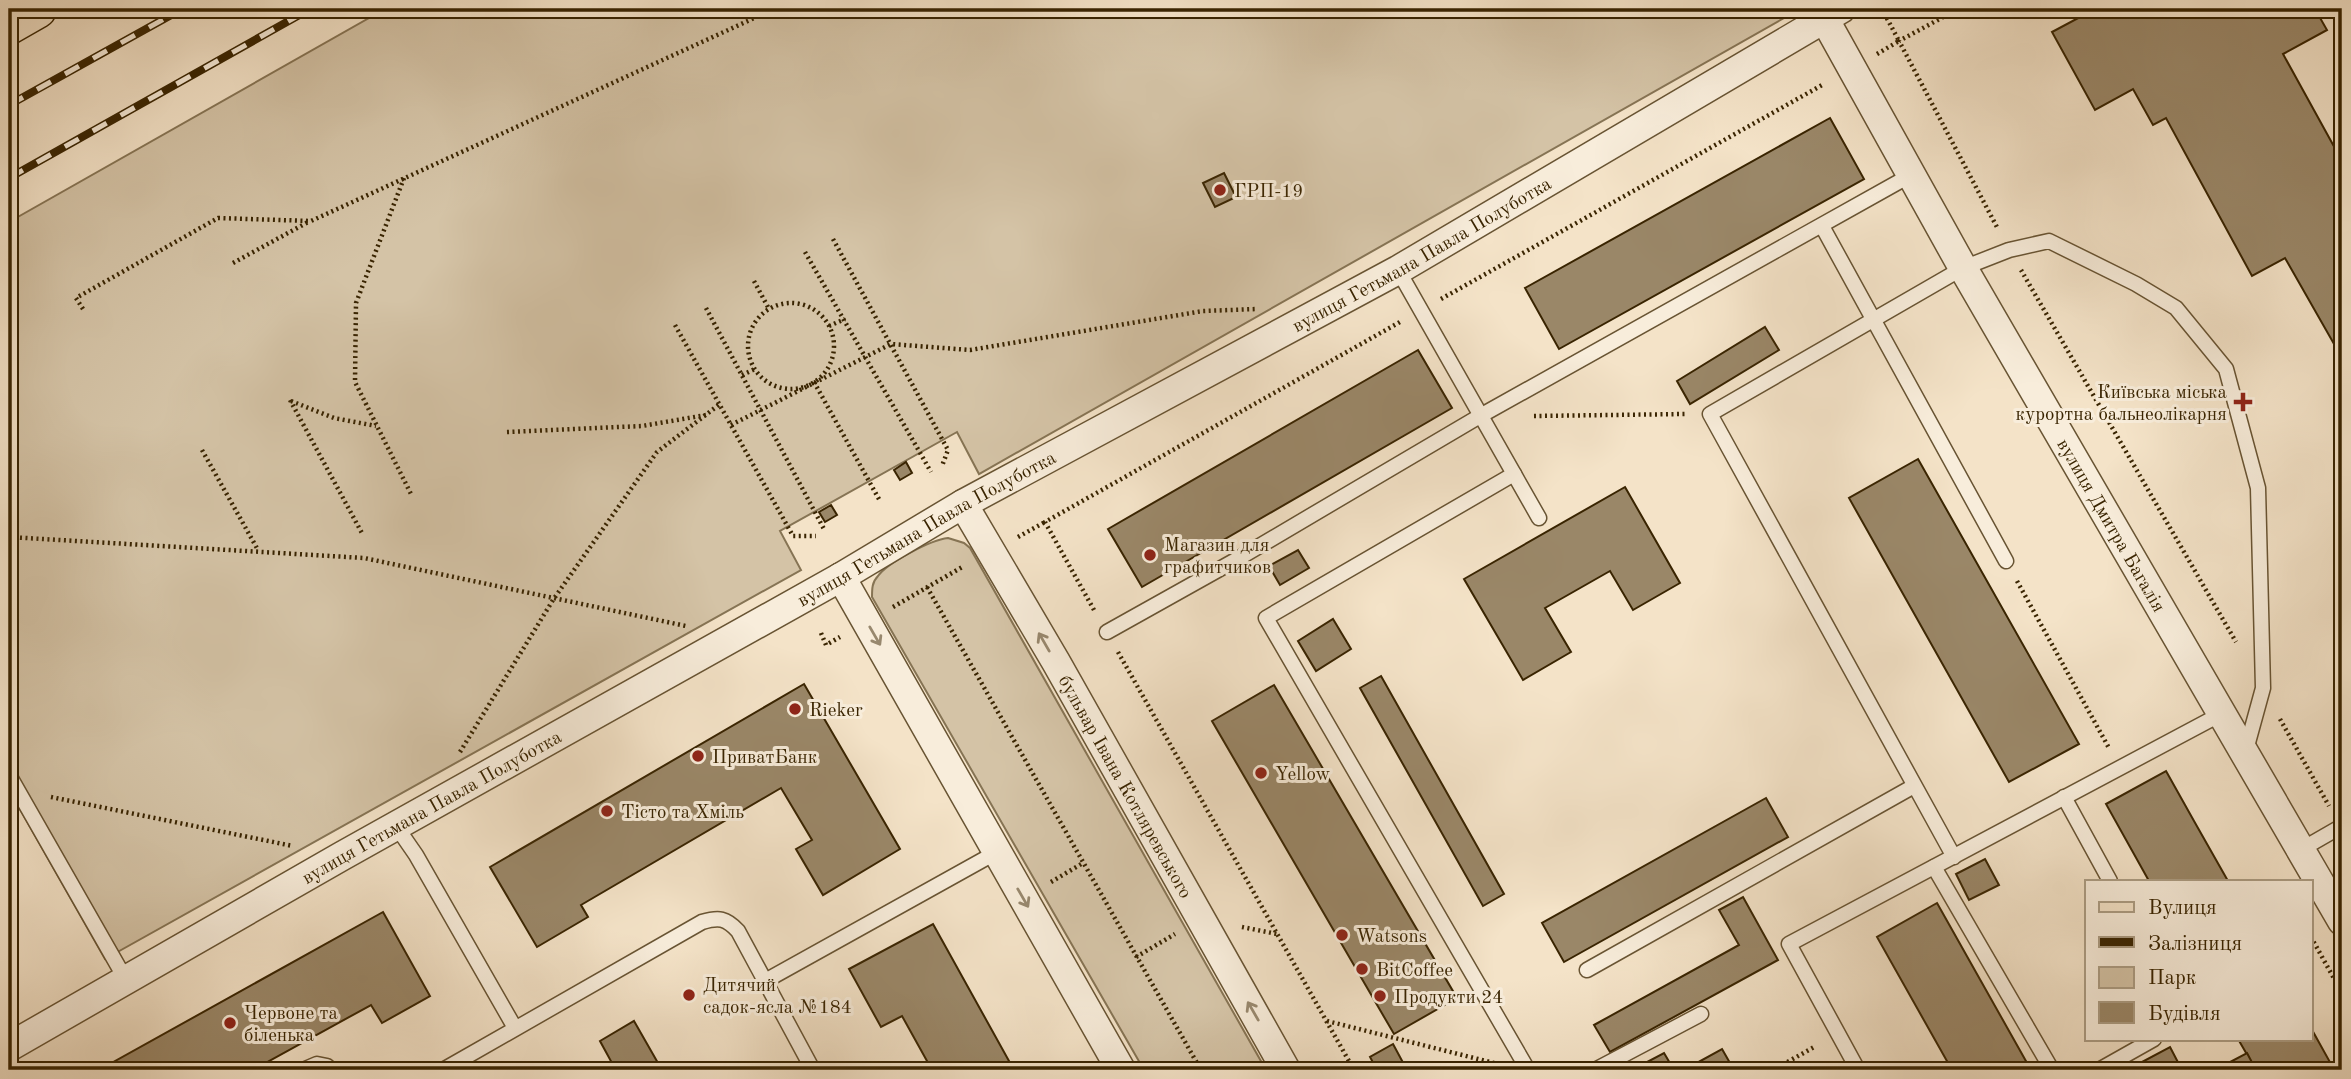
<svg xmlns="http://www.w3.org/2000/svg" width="2351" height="1079" font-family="'Old Standard TT',serif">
  <rect width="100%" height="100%" fill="#f4e3c8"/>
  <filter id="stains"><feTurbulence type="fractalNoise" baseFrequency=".00286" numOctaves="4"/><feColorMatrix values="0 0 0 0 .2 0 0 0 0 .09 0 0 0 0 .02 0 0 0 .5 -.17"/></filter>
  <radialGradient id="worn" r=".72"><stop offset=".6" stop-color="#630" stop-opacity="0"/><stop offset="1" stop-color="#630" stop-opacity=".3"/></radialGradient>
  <g fill="#d4c3a6" stroke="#867454" stroke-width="2">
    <polygon points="385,9 1800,9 979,474 957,432 780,531 801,570 105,959 9,790 9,222"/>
    <path d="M 948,538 L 964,543 L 970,548 L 1266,1070 L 1144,1070 L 872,597 C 872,589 872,582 878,576 C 888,562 931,540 948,538 Z"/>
  </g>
  <g fill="#9a8768" stroke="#392401" stroke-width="2">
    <polygon points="2095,9 2315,9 2327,30 2283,54 2342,161 2342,358 2285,258 2252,276 2166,118 2153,125 2133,89 2095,110 2052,32"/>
    <polygon points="1830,118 1864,179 1559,349 1525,288"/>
    <polygon points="1224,173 1236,197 1215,207 1203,183"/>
    <polygon points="1765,327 1779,350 1690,404 1677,381"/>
    <polygon points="1418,350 1452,408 1142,587 1108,529"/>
    <polygon points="1918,459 2079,744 2009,782 1849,498"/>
    <polygon points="906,462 912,473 900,480 894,470"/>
    <polygon points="1625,487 1680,583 1633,610 1610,571 1545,608 1571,652 1523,680 1464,579"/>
    <polygon points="831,505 837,515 825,522 819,512"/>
    <polygon points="1298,550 1309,568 1280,585 1269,566"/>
    <polygon points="1333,619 1351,649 1316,671 1298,641"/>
    <polygon points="1381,676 1504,894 1483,906 1360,688"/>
    <polygon points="804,684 900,849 823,895 796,849 812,840 781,788 581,905 588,917 537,947 490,867"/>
    <polygon points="1274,685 1457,998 1394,1034 1212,721"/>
    <polygon points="2166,771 2194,821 2228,881 2149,881 2106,804"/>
    <polygon points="1766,798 1788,837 1564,962 1542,923"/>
    <polygon points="1985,859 1999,885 1969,900 1956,874"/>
    <polygon points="1743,897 1778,960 1610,1052 1594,1025 1739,945 1719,910"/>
    <polygon points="1937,903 2031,1070 1952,1070 1877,937"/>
    <polygon points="383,912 430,996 382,1023 371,1005 253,1070 99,1070"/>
    <polygon points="933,924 1014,1070 932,1070 902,1016 881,1027 849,969"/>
    <polygon points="634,1021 662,1070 599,1070 612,1063 600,1041"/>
    <polygon points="2311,1028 2331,1064 2320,1070 2256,1070 2238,1039 2311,1039"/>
    <polygon points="1393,1044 1407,1070 1377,1070 1370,1057"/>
    <polygon points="2170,1047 2182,1070 2127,1070"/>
    <polygon points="1722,1049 1734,1070 1684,1070"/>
    <polygon points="1664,1053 1674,1070 1632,1070"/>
    <polygon points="2247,1053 2256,1070 2215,1070"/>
  </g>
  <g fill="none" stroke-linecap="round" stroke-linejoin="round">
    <defs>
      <g id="lane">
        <polyline points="1822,226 2006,561"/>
        <polyline points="1398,270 1514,474 1266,618 1528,1070"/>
        <polyline points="1514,474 1539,518"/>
        <polyline points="1107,632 1234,561 1480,416 1911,175"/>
        <polyline points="9,775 126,980"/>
        <polyline points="2064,797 2110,881"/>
        <polyline points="396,826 416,855 515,1028"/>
        <polyline points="2302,849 2342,826"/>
        <polyline points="1954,857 1710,414 1963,268 2009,250 2049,241 2136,284 2176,308 2226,369 2258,488 2263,688 2246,750"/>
        <polyline points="1934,867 2052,1070"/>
        <polyline points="1587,970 1914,786"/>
        <polyline points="765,981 997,852"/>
        <polyline points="303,1070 317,1064 327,1066 331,1070"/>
        <path d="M 443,1070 L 702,922 C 719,917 726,918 738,931 L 813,1070"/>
        <polyline points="1595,1070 1701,1014"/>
        <polyline points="1858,1070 1789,944 2223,713"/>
        <polyline points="2099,1070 2154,1039"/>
      </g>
      <g id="street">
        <path id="s1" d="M 1824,18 L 1963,268 L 2342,921"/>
        <path id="s2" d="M 963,504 L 1056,662 L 1286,1070"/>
        <polyline points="841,577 1121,1070"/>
        <path id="s3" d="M 9,1047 L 342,856 L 841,577 L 963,504 L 1398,270 L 1841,9"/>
      </g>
      <polyline id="primary" points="9,25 37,9"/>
    </defs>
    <use href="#lane" stroke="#685433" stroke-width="17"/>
    <use href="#street" stroke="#685433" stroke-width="31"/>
    <use href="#primary" stroke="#392401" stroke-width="41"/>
    <g stroke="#392401" stroke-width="4.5" stroke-dasharray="2 3.5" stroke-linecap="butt">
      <polyline points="1958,9 1899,41 1998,229"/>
      <polyline points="1877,54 1899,41 1882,9"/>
      <polyline points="404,178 356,303 355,382 411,494"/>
      <polyline points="833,239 948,450 942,466"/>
      <polyline points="805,252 931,472"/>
      <polyline points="233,263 310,221"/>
      <polyline points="2021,270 2236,642"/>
      <polyline points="754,281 769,309"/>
      <polyline points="1441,299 1824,84"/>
      <circle cx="791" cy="346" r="43"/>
      <polyline points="706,308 825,531"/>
      <polyline points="83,309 76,298 218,218 311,221 774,9"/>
      <polyline points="675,325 793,536 816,536"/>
      <polyline points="829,326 845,319"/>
      <polyline points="742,375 755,369"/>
      <polyline points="814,382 880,501"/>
      <polyline points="290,400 363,535"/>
      <polyline points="291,401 334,418 376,426"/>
      <polyline points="1534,416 1686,414"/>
      <polyline points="731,425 891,344 970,350 1203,311 1257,309"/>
      <polyline points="507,432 642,426 706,415"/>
      <polyline points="202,450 258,550"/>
      <polyline points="9,537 364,558 686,626"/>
      <polyline points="1018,537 1045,522"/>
      <polyline points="2017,581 2109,748"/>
      <polyline points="927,587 1201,1070"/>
      <polyline points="893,607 964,566"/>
      <polyline points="1094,610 1045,522 1400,322"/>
      <polyline points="821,633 826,645 840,637"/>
      <polyline points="1118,652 1354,1070"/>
      <polyline points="2280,719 2329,806"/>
      <polyline points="460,752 553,600 657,452 720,404"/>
      <polyline points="51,797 293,846"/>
      <polyline points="1051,882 1083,863"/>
      <polyline points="1242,927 1277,934"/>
      <polyline points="2311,937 2342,993"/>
      <polyline points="1136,957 1175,934"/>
      <polyline points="1327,1021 1494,1063"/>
      <polyline points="1773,1070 1816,1046"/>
    </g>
    <use href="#lane" stroke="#f8eddb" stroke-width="14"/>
    <use href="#street" stroke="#f8eddb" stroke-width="28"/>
    <use href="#primary" stroke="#f4e3c8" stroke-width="38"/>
    <defs>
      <g id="rail">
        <polyline points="9,105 182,9"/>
        <polyline points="9,178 310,9"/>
      </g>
    </defs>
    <use href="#rail" stroke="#392401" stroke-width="8"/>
    <use href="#rail" stroke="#f8eddb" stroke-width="5" stroke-dasharray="16" stroke-linecap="butt"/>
  </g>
  <defs><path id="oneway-shaft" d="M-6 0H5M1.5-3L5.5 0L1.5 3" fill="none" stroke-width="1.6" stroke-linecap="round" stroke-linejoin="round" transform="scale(1.75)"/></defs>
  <g stroke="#98886e">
    <use href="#oneway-shaft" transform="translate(875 636) rotate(60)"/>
    <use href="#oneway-shaft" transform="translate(1044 642) rotate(-120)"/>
    <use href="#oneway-shaft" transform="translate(1023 898) rotate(60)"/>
    <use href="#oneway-shaft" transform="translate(1253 1011) rotate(-120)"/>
  </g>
  <g fill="#8f2418" stroke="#f8eddb" stroke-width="2.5">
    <circle cx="1220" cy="190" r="7"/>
    <path d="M2239.5 391.5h7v7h7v7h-7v7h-7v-7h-7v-7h7z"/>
    <circle cx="1150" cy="555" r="7"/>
    <circle cx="795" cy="709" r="7"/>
    <circle cx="698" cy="756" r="7"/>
    <circle cx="1261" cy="773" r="7"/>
    <circle cx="607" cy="811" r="7"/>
    <circle cx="1342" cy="935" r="7"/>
    <circle cx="1362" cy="969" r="7"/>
    <circle cx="689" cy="995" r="7"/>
    <circle cx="1380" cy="996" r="7"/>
    <circle cx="230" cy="1023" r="7"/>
  </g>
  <g text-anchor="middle" stroke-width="6" stroke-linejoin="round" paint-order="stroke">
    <g font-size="19" fill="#392401" stroke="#f8eddb" text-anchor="start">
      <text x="1234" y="197">ГРП-19</text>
      <text x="2227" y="398" text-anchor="end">Київська міська<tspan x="2227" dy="22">курортна бальнеолікарня</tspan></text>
      <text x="1164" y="551">Магазин для<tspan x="1164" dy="22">графитчиков</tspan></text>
      <text x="809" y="716">Rieker</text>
      <text x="712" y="763">ПриватБанк</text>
      <text x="1275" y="780">Yellow</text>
      <text x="621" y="818">Тісто та Хміль</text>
      <text x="1356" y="942">Watsons</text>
      <text x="1376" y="976">BitCoffee</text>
      <text x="703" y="991">Дитячий<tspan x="703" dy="22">садок-ясла №184</tspan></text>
      <text x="1394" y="1003">Продукти 24</text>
      <text x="244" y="1019">Червоне та<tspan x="244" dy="22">біленька</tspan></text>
    </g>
    <g font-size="19" fill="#392401" stroke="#f8eddb">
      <text dy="7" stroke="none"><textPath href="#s3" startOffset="1620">вулиця Гетьмана Павла Полуботка</textPath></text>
      <text dy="7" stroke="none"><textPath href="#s1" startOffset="583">вулиця Дмитра Багалія</textPath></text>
      <text dy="7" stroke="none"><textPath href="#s3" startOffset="1054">вулиця Гетьмана Павла Полуботка</textPath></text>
      <text dy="7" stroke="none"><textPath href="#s2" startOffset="326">бульвар Івана Котляревського</textPath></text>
      <text dy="7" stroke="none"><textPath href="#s3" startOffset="486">вулиця Гетьмана Павла Полуботка</textPath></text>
    </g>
  </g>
  <rect width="2351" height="1079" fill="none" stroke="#f4e3c8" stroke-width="35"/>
  <rect x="10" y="10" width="2330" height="1058" fill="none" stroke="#392401" stroke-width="3.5"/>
  <rect x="18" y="18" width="2316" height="1044" fill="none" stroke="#392401" stroke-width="2"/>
  <rect x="2085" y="880" width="228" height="161" fill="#f8eddb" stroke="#ac9d84" stroke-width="2"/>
  <rect x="2099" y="902" width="35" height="10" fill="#f4e3c8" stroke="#ac9d84" stroke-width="2"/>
  <text x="2148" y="914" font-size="21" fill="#392401">Вулиця</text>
  <rect x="2099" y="937" width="35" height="10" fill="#392401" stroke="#ac9d84" stroke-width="2"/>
  <text x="2148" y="950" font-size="21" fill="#392401">Залізниця</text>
  <rect x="2099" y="967" width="35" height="21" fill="#d4c3a6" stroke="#ac9d84" stroke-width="2"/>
  <text x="2148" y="984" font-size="21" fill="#392401">Парк</text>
  <rect x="2099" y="1002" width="35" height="21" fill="#9a8768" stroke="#ac9d84" stroke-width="2"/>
  <text x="2148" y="1020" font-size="21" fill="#392401">Будівля</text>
  <rect width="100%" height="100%" filter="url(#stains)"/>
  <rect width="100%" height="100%" fill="url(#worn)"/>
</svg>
